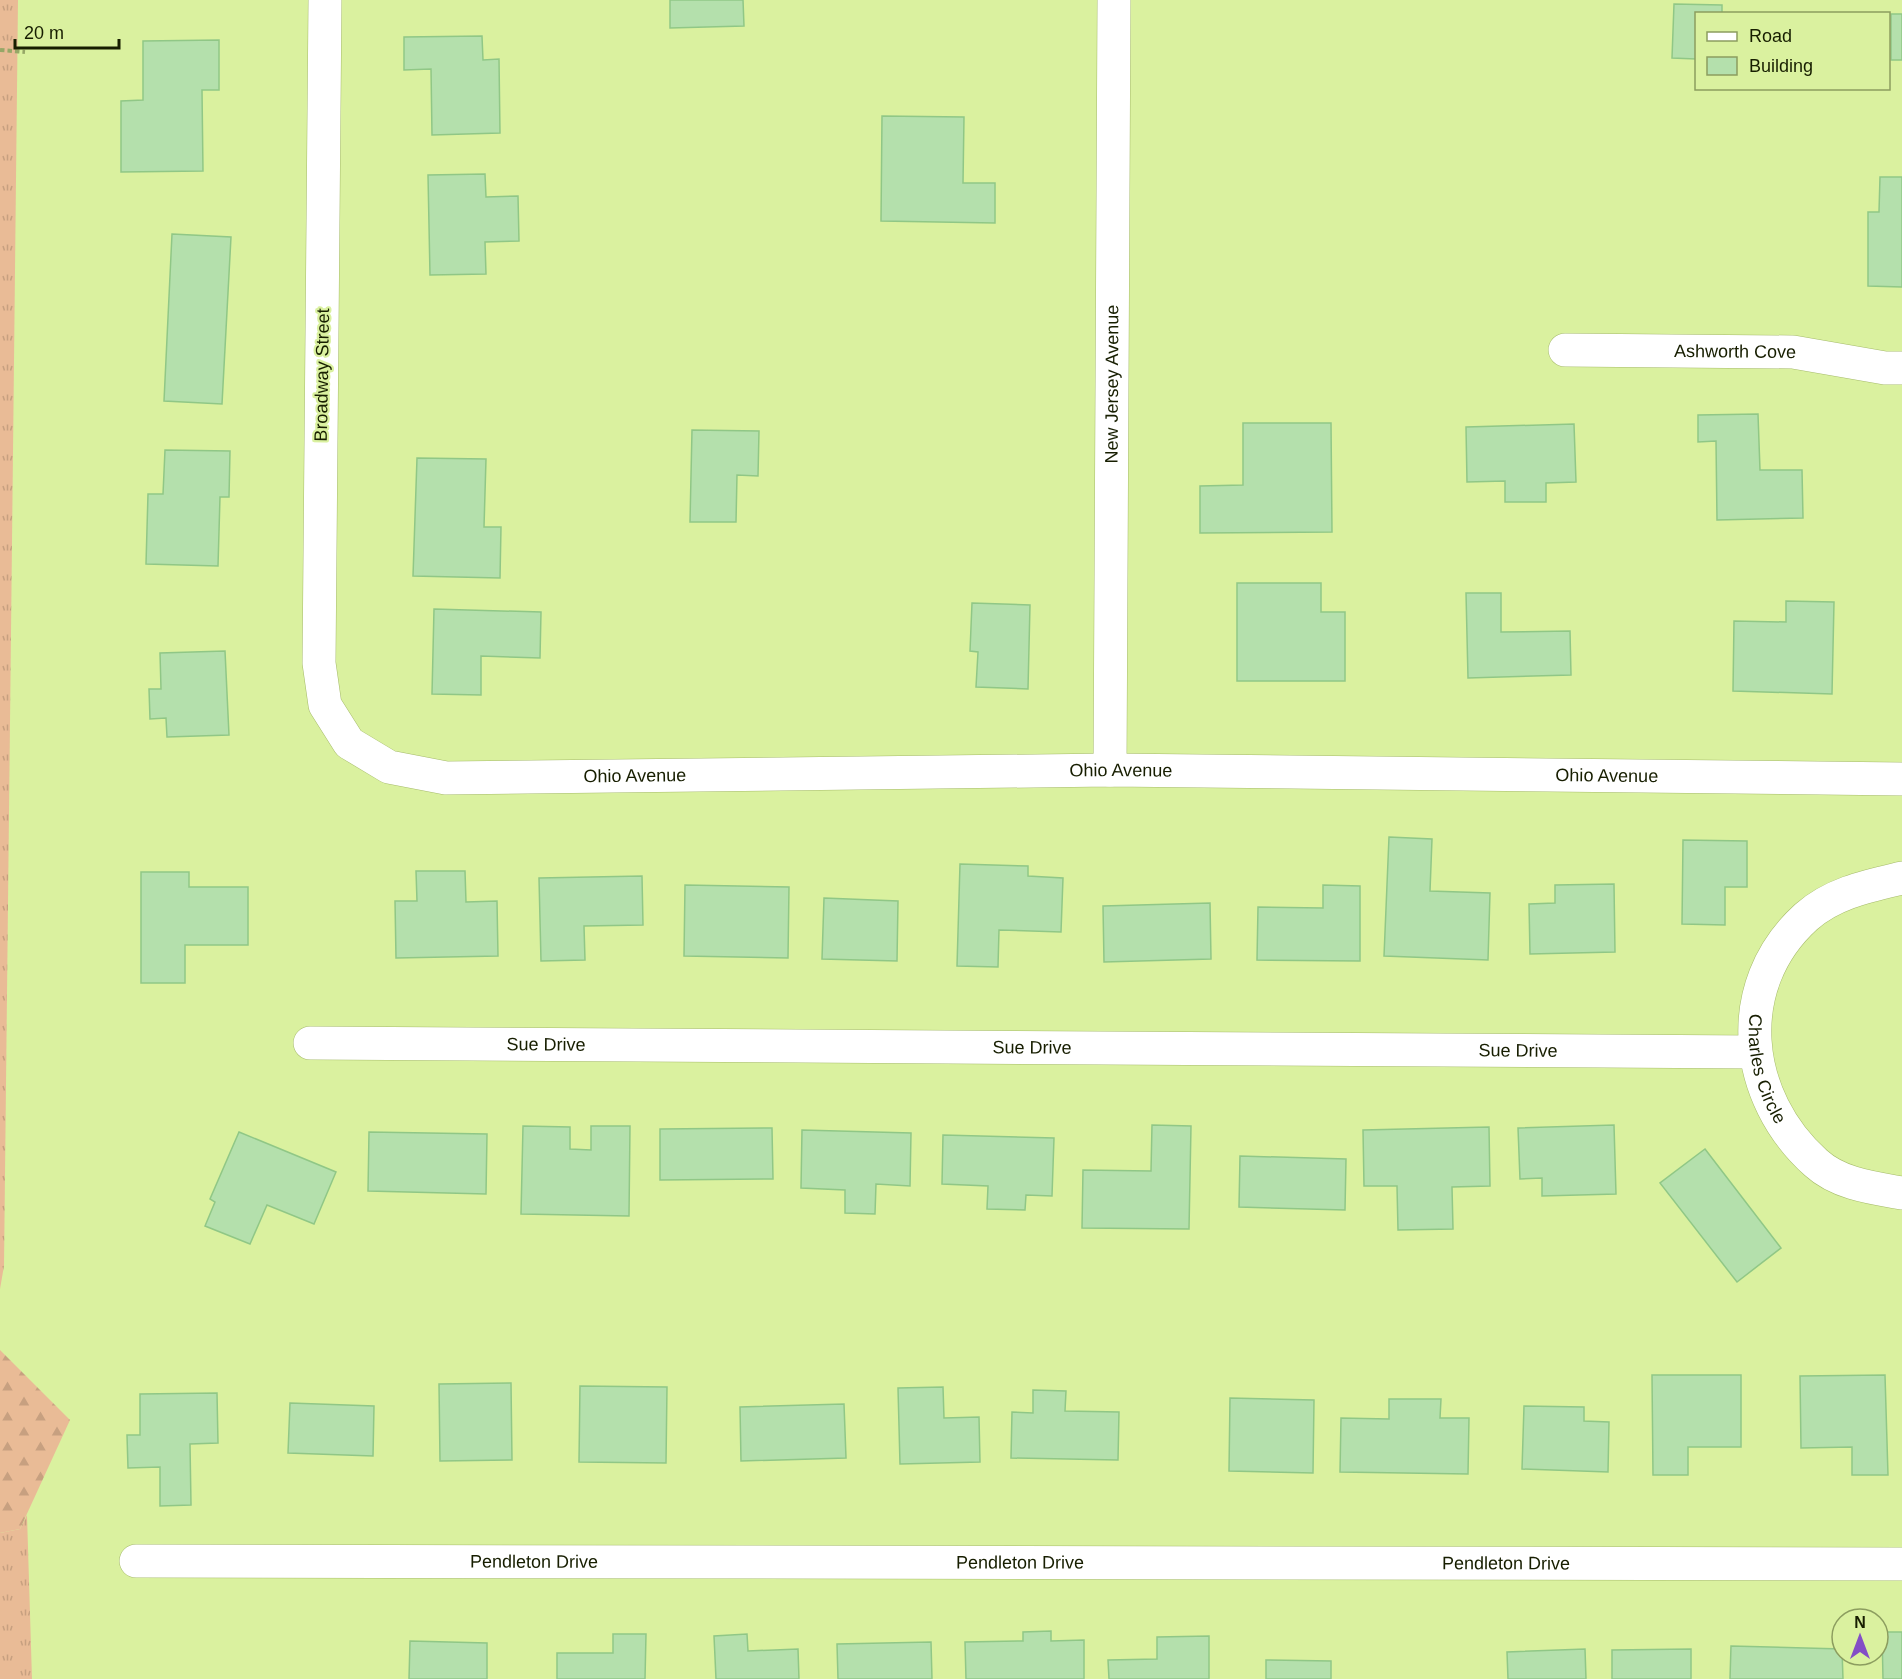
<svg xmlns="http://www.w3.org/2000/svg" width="1902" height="1679" font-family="Arial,sans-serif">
  <defs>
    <pattern id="grass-tufts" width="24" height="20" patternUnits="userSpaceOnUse" patternTransform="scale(1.5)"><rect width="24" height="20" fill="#e9bb96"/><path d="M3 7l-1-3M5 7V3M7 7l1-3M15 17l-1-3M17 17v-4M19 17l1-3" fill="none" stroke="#c7a080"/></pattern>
    <pattern id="forest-firs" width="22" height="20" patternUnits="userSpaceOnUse" patternTransform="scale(1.5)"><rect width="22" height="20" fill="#e9bb96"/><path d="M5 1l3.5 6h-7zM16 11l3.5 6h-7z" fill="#c7a080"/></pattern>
  </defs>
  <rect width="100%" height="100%" fill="#daf19f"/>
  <g fill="url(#grass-tufts)">
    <polygon points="0,0 18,0 4,1266 0,1289"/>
    <polygon points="27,1515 32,1679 0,1679 0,1533 20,1529"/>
  </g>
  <polygon fill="url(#forest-firs)" points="0,1350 70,1420 20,1529 0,1533"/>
  <g fill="#b4e0ac" stroke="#90c786" stroke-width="1.5">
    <polygon points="670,0 743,0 744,26 670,28"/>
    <polygon points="1674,4 1722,5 1722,14 1696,14 1696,59 1672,58"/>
    <rect x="1891" y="14" width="11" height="46"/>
    <polygon points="482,36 483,60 499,59 500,133 432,135 431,69 404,70 404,37"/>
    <polygon points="219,40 219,90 202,90 203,171 121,172 121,101 143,100 143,41"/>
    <polygon points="882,116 964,117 963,183 995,183 995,223 881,221"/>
    <polygon points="485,174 486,197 518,196 519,241 485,242 486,274 430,275 428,175"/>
    <polygon points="1880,177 1902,177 1902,287 1868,286 1868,212 1879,212"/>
    <polygon points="172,234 231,237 222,404 164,401"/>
    <polygon points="1758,414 1760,470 1802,470 1803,518 1717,520 1716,441 1698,442 1698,415"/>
    <polygon points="1243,423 1331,423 1332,532 1200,533 1200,486 1243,485"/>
    <polygon points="1574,424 1576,482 1546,483 1546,502 1505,502 1505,481 1467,482 1466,427"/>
    <polygon points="692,430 759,431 758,476 737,475 736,522 690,522"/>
    <polygon points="165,450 230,451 229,497 220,497 218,566 146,564 148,494 163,494"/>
    <polygon points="417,458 486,459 484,527 501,527 500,578 413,576"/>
    <polygon points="1237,583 1321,583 1321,612 1345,612 1345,681 1237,681"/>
    <polygon points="1466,593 1501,593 1501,632 1570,631 1571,675 1468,678"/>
    <polygon points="1786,601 1834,602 1832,694 1733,691 1734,621 1786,622"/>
    <polygon points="972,603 1030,605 1028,689 976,687 978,652 970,651"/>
    <polygon points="434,609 541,612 540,658 481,656 481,695 432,694"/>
    <polygon points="225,651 229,735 167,737 166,718 150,719 149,689 161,689 160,653"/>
    <polygon points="1389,837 1432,839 1430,891 1490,893 1488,960 1384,956"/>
    <polygon points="1683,840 1747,841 1747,887 1725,887 1725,925 1682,924"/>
    <polygon points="960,864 1028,866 1028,876 1063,878 1061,932 999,930 998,967 957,966"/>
    <polygon points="416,871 465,871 466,902 497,901 498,956 396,958 395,901 417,901"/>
    <polygon points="141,872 189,872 189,887 248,887 248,945 185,945 185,983 141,983"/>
    <polygon points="642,876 643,925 584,926 585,960 541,961 539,878"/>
    <polygon points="1614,884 1615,952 1530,954 1529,904 1555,903 1555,885"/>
    <polygon points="685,885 789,887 788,958 684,956"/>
    <polygon points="1323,885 1360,886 1360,961 1257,960 1258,907 1323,908"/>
    <polygon points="824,898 898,901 897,961 822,959"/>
    <polygon points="1210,903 1211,959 1104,962 1103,906"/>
    <polygon points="1152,1125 1191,1126 1189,1229 1082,1228 1083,1170 1151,1171"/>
    <polygon points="1614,1125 1616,1194 1542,1196 1542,1178 1520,1179 1518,1128"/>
    <polygon points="523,1126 570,1127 570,1149 591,1150 591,1126 630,1126 629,1216 521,1214"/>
    <polygon points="1489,1127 1490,1186 1452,1187 1453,1229 1398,1230 1397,1186 1364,1186 1363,1130"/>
    <polygon points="772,1128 773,1179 660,1180 660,1129"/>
    <polygon points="802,1130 911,1133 910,1186 876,1184 875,1214 845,1213 845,1190 801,1188"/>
    <polygon points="239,1132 336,1172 314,1224 267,1205 250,1244 205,1226 215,1202 210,1199"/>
    <polygon points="369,1132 487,1134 486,1194 368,1191"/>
    <polygon points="943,1135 1054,1138 1052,1196 1026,1195 1025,1210 987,1209 988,1186 942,1184"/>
    <polygon points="1705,1149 1781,1248 1737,1282 1660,1183"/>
    <polygon points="1240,1156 1346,1159 1345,1210 1239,1207"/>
    <polygon points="1652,1375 1741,1375 1741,1447 1688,1447 1688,1475 1653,1475"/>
    <polygon points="1885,1375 1888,1475 1852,1475 1852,1447 1801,1448 1800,1376"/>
    <polygon points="511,1383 512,1460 440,1461 439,1384"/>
    <polygon points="580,1386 667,1387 666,1463 579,1462"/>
    <polygon points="943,1387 944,1418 979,1417 980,1462 900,1464 898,1388"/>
    <polygon points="1033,1390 1066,1391 1065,1411 1119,1412 1118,1460 1011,1458 1012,1412 1033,1413"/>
    <polygon points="217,1393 218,1443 190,1444 191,1505 160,1506 160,1467 128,1468 127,1435 140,1435 140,1394"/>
    <polygon points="1230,1398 1314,1400 1313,1473 1229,1471"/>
    <polygon points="1389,1399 1441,1399 1440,1418 1469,1418 1468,1474 1340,1472 1341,1418 1389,1419"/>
    <polygon points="290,1403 374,1406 373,1456 288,1453"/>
    <polygon points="844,1404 846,1458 741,1461 740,1407"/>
    <polygon points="1524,1406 1584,1407 1584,1421 1609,1422 1608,1472 1522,1469"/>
    <polygon points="1051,1631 1051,1641 1084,1640 1084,1679 966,1679 965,1642 1023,1641 1023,1632"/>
    <polygon points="1882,1632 1902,1632 1902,1679 1883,1679"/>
    <polygon points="613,1634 646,1634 645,1679 557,1679 557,1653 613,1653"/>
    <polygon points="747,1634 748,1651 798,1649 799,1679 716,1679 714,1636"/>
    <polygon points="1209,1636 1209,1679 1109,1679 1108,1660 1157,1659 1157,1637"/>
    <polygon points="410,1641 487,1643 487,1679 409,1679"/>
    <polygon points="931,1642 932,1679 838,1679 837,1644"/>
    <polygon points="1731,1646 1842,1649 1843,1679 1730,1679"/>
    <polygon points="1585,1649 1586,1679 1508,1679 1507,1652"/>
    <polygon points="1691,1649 1691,1679 1612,1679 1612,1650"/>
    <polygon points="1266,1660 1331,1661 1331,1679 1266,1679"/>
  </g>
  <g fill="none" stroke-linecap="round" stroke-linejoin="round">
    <defs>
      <g id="minor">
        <path id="s1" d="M 325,0 L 319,663 L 325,705 L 349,743 L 389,767 L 446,778 L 1110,770 L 1902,779"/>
        <path id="s2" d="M 1565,350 L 1793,352 L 1885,368 L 1902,368"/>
        <path id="s3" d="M 1110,770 L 1114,0"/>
        <path id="s4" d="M 1902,878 C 1868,886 1833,893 1806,917 C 1730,986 1743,1098 1816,1163 C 1839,1184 1873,1188 1902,1193"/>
        <path id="s5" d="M 310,1043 L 1754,1052"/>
        <path id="s6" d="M 136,1561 L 1902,1564"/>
      </g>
    </defs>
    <use href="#minor" stroke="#a6bb6b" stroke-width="34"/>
    <polyline stroke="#96a767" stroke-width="4" stroke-dasharray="4.5 3" stroke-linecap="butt" points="0,50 25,52"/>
    <use href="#minor" stroke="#fff" stroke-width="33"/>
  </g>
  <g text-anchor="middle" stroke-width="4.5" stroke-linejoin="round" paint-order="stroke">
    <g font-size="18" fill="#171e00" stroke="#daf19f">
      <text dy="6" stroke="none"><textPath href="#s2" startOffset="170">Ashworth Cove</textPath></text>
      <text transform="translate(322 375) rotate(-89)" y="6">Broadway Street</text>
      <text dy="6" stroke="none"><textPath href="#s3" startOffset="386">New Jersey Avenue</textPath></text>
      <text dy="6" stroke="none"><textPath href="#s1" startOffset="1530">Ohio Avenue</textPath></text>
      <text dy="6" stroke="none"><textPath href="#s1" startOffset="1044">Ohio Avenue</textPath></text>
      <text dy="6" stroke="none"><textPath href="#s1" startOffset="2016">Ohio Avenue</textPath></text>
      <text dy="6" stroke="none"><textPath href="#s5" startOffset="236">Sue Drive</textPath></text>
      <text dy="6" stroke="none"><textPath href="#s5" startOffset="722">Sue Drive</textPath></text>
      <text dy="6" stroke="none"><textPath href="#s5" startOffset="1208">Sue Drive</textPath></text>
      <text dy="6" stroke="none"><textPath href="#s4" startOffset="273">Charles Circle</textPath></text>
      <text dy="6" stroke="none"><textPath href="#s6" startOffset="398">Pendleton Drive</textPath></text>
      <text dy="6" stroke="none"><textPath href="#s6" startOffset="884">Pendleton Drive</textPath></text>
      <text dy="6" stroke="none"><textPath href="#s6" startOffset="1370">Pendleton Drive</textPath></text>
    </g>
  </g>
  <rect x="1695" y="12" width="195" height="78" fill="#daf19f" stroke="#8c9d5f" stroke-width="1.5"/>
  <rect x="1707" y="32" width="30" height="9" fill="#ffffff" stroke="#8c9d5f" stroke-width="1.5"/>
  <text x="1749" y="42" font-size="18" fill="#171e00">Road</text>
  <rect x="1707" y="57" width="30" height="18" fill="#b4e0ac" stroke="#8c9d5f" stroke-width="1.5"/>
  <text x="1749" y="72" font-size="18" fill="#171e00">Building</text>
  <g transform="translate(1860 1637)"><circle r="28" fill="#daf19f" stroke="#8c9d5f" stroke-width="1.5"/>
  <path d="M0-4.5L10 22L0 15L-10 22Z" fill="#834ec6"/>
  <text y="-9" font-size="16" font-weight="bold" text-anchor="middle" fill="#171e00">N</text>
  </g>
  <path d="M15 39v9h104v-9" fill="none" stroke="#171e00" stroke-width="3"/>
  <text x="24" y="39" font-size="18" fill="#171e00" stroke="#daf19f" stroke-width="4.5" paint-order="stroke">20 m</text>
</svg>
